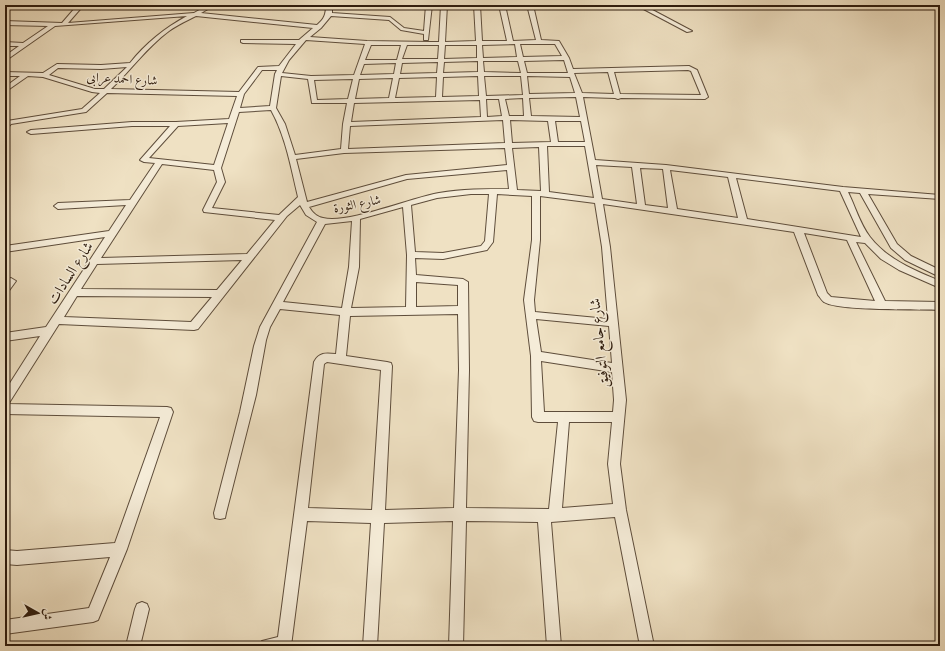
<svg xmlns="http://www.w3.org/2000/svg" width="945" height="651" font-family="'IM FELL DW Pica',Amiri,serif">
  <rect width="100%" height="100%" fill="#efe1c3"/>
  <filter id="stains"><feTurbulence type="fractalNoise" baseFrequency=".005" numOctaves="4"/><feColorMatrix values="0 0 0 0 .2 0 0 0 0 .09 0 0 0 0 .02 0 0 0 .5 -.17"/></filter>
  <radialGradient id="worn" r=".72"><stop offset=".6" stop-color="#630" stop-opacity="0"/><stop offset="1" stop-color="#630" stop-opacity=".3"/></radialGradient>
  <g fill="none" stroke-linecap="round" stroke-linejoin="round">
    <defs>
      <g id="minor">
        <path d="M 58,5 L 75,5 L 82,7 L 68,23 L 194,13 L 208,5 L 215,5 L 201,13 L 317,25 C 324,19 326,15 326,5 L 332,5 L 332,13 L 390,17 L 404,28 L 424,31 L 426,5 L 432,5 L 428,40 L 424,40 L 424,34 L 401,30 L 389,20 L 331,16 L 321,28 L 310,37 L 367,41 L 431,42 L 439,42 L 441,5 L 447,5 L 445,42 L 476,41 L 474,5 L 480,5 L 482,41 L 507,41 L 499,5 L 505,5 L 513,41 L 536,40 L 527,5 L 533,5 L 541,40 L 559,41 L 569,58 L 573,69 L 689,66 L 697,70 L 708,97 L 705,99 L 621,98 L 618,99 L 615,98 L 583,97 L 595,160 L 666,165 L 843,187 L 940,195 L 940,199 L 868,194 L 897,244 L 911,256 L 940,270 L 940,277 L 905,260 L 891,248 L 860,193 L 848,192 C 855,206 860,224 870,237 C 888,260 914,270 940,281 L 940,288 L 899,270 L 881,259 L 865,243 L 856,242 L 885,301 L 940,302 L 940,310 C 920,309 837,311 824,302 C 822,301 820,297 818,295 L 794,232 L 603,204 L 610,247 L 626,400 L 620,464 L 626,510 L 654,646 L 640,646 L 615,517 L 551,522 L 561,646 L 547,646 L 538,522 L 466,521 L 463,646 L 449,646 L 453,521 L 384,523 L 377,646 L 363,646 L 371,523 L 307,521 L 291,646 L 260,646 L 262,641 L 278,637 L 314,362 C 319,352 326,353 336,354 L 340,315 L 280,309 L 270,327 L 266,340 L 256,395 L 226,513 L 225,518 L 220,519 L 215,518 L 214,513 L 240,412 L 254,346 L 260,327 L 317,222 L 306,215 L 300,205 L 287,216 L 198,329 L 194,330 L 59,324 L 9,403 L 7,404 L 167,407 L 171,408 L 173,412 L 127,549 L 98,620 L 93,622 L 5,634 L 5,620 L 89,608 L 110,557 L 17,565 L 5,564 L 5,550 L 17,551 L 115,543 L 160,417 L 5,414 L 5,391 L 40,336 L 5,341 L 5,333 L 46,327 L 105,237 L 5,252 L 5,246 L 109,231 L 126,205 L 58,209 L 54,206 L 58,203 L 130,200 L 155,163 L 144,162 L 140,160 L 170,126 L 132,126 L 31,134 L 27,132 L 31,130 L 132,122 L 176,122 L 229,119 L 237,96 L 107,93 L 86,112 L 11,124 L 7,129 L 5,130 L 7,121 L 82,109 L 100,93 L 92,92 L 43,77 L 28,76 L 5,92 L 5,87 L 20,76 L 5,76 L 5,72 L 43,73 L 57,64 L 101,65 L 130,63 C 146,43 165,28 187,16 L 55,26 L 5,61 L 5,56 L 19,46 L 5,46 L 5,42 L 23,43 L 48,26 L 5,25 L 5,21 L 62,23 L 75,8 ZM 196,16 L 313,28 L 299,40 L 241,40 L 241,42 L 243,43 L 296,44 L 279,66 L 258,67 L 239,92 L 111,89 C 131,70 147,47 169,31 C 177,25 188,20 196,16 ZM 306,40 L 365,44 L 354,75 L 311,76 L 282,73 L 289,60 ZM 515,44 L 517,57 L 483,58 L 482,45 ZM 520,44 L 555,44 L 562,56 L 523,57 ZM 371,45 L 401,45 L 397,60 L 365,60 ZM 407,45 L 439,45 L 438,59 L 402,59 ZM 445,45 L 477,45 L 477,58 L 444,59 ZM 564,60 L 568,73 L 527,73 L 524,61 ZM 478,61 L 478,72 L 443,73 L 444,62 ZM 483,61 L 518,61 L 521,73 L 484,72 ZM 438,62 L 437,73 L 400,74 L 402,63 ZM 396,63 L 394,74 L 360,75 L 364,64 ZM 127,67 L 104,89 L 95,89 L 49,75 L 58,68 L 101,69 ZM 262,70 L 277,70 L 275,74 L 270,106 L 240,108 L 244,94 ZM 688,70 L 691,71 L 701,95 L 620,94 L 614,72 ZM 608,72 L 614,94 L 582,93 L 574,73 ZM 281,76 L 308,79 L 312,103 L 347,103 L 343,124 L 341,149 L 295,155 L 285,124 L 276,108 ZM 478,76 L 479,96 L 442,97 L 443,77 ZM 484,76 L 521,76 L 523,95 L 486,96 ZM 527,76 L 570,77 L 575,93 L 529,94 ZM 437,77 L 436,97 L 395,98 L 399,78 ZM 393,78 L 389,98 L 355,99 L 359,79 ZM 353,79 L 348,99 L 317,100 L 314,80 ZM 576,97 L 580,117 L 531,116 L 529,98 ZM 523,98 L 524,116 L 509,116 L 505,99 ZM 486,99 L 499,99 L 502,116 L 487,117 ZM 480,100 L 481,117 L 351,122 L 354,103 ZM 271,110 C 286,137 291,168 298,197 L 279,215 L 212,208 L 225,182 L 221,168 L 239,112 ZM 503,120 L 505,143 L 348,149 L 350,126 ZM 510,120 L 548,121 L 551,142 L 512,143 ZM 555,121 L 581,121 L 585,142 L 558,142 ZM 228,123 L 214,165 L 149,158 L 178,126 ZM 547,146 L 585,146 L 594,198 L 549,192 ZM 539,147 L 541,191 L 517,190 L 512,148 ZM 505,148 L 507,165 L 406,175 L 307,202 L 296,159 L 344,153 ZM 162,164 L 214,170 L 217,182 L 203,210 L 204,212 L 275,220 L 247,254 L 101,258 ZM 596,165 L 632,167 L 637,204 L 602,199 ZM 640,168 L 663,169 L 668,208 L 645,205 ZM 507,170 L 509,189 C 485,189 462,189 439,193 C 410,198 349,224 323,218 C 317,217 312,212 309,207 L 407,179 ZM 670,170 L 728,177 L 738,218 L 677,209 ZM 736,178 L 840,191 L 861,237 L 747,219 ZM 471,194 L 489,194 L 485,241 L 481,246 L 443,253 L 415,252 L 411,205 L 437,198 ZM 497,194 L 532,196 L 532,240 L 524,300 L 531,356 L 532,417 L 534,421 L 538,422 L 558,422 L 549,509 L 466,508 L 469,370 L 468,282 L 463,279 L 416,275 L 415,258 L 443,259 L 487,250 L 493,242 ZM 540,196 L 595,203 L 602,247 L 608,319 L 535,312 L 534,300 L 540,240 ZM 403,207 L 407,255 L 406,307 L 351,308 L 359,267 L 360,219 ZM 352,221 L 349,267 L 342,308 L 283,302 L 325,224 ZM 804,233 L 847,240 L 875,301 L 831,297 L 827,293 ZM 242,260 L 217,290 L 81,289 L 97,264 ZM 416,282 L 458,285 L 458,306 L 416,307 ZM 77,296 L 212,297 L 191,322 L 64,317 ZM 458,314 L 459,370 L 454,508 L 385,510 L 392,366 L 391,363 L 387,362 L 346,356 L 350,316 ZM 536,319 L 609,326 L 612,363 L 541,352 ZM 541,361 L 612,372 L 614,400 L 613,412 L 544,412 ZM 327,362 L 381,370 L 372,510 L 308,508 L 324,364 ZM 569,422 L 612,422 L 608,464 L 613,504 L 562,508 Z"/>
        <polygon points="558,5 564,5 564,6 561,8"/>
        <polygon points="636,5 643,5 692,31 687,32"/>
        <path d="M 11,278 L 16,281 L 8,292 L 5,293 C 5,287 3,280 11,278 Z"/>
        <polygon points="142,602 147,604 149,609 140,646 126,646 135,609 137,604"/>
      </g>
    </defs>
    <use href="#minor" stroke="#5e4d3b" stroke-width="2"/>
    <use href="#minor" fill="#f5ecd8" fill-rule="evenodd"/>
  </g>
  <g text-anchor="middle" stroke-width="3" stroke-linejoin="round" paint-order="stroke">
    <g font-size="13" fill="#2e1c0e" stroke="#f5ecd8">
      <text transform="translate(122 78) rotate(3)" y="5">شارع احمد عرابى</text>
      <text transform="translate(357 203) rotate(-11)" y="5">شارع الثورة</text>
    </g>
    <g font-size="15" fill="#2e1c0e" stroke="#f5ecd8">
      <text transform="translate(70 273) rotate(-57)" y="5">شارع السادات</text>
      <text transform="translate(599 343) rotate(-96)" y="5">شارع جامع التوفيق</text>
    </g>
  </g>
  <rect width="945" height="651" fill="none" stroke="#efe1c3" stroke-width="20"/>
  <rect x="6" y="6" width="933" height="639" fill="none" stroke="#2e1c0e" stroke-width="2"/>
  <rect x="10" y="10" width="925" height="631" fill="none" stroke="#2e1c0e"/>
  <g transform="translate(38 613) rotate(98)" stroke="#f5ecd8" stroke-width="3" paint-order="stroke">
  <path d="M0-3L7 15L0 10L-7 15Z" fill="#2e1c0e"/>
  <text y="-6" font-size="11" font-weight="bold" text-anchor="middle" fill="#2e1c0e">ش</text>
  </g>
  <rect width="100%" height="100%" filter="url(#stains)"/>
  <rect width="100%" height="100%" fill="url(#worn)"/>
</svg>
